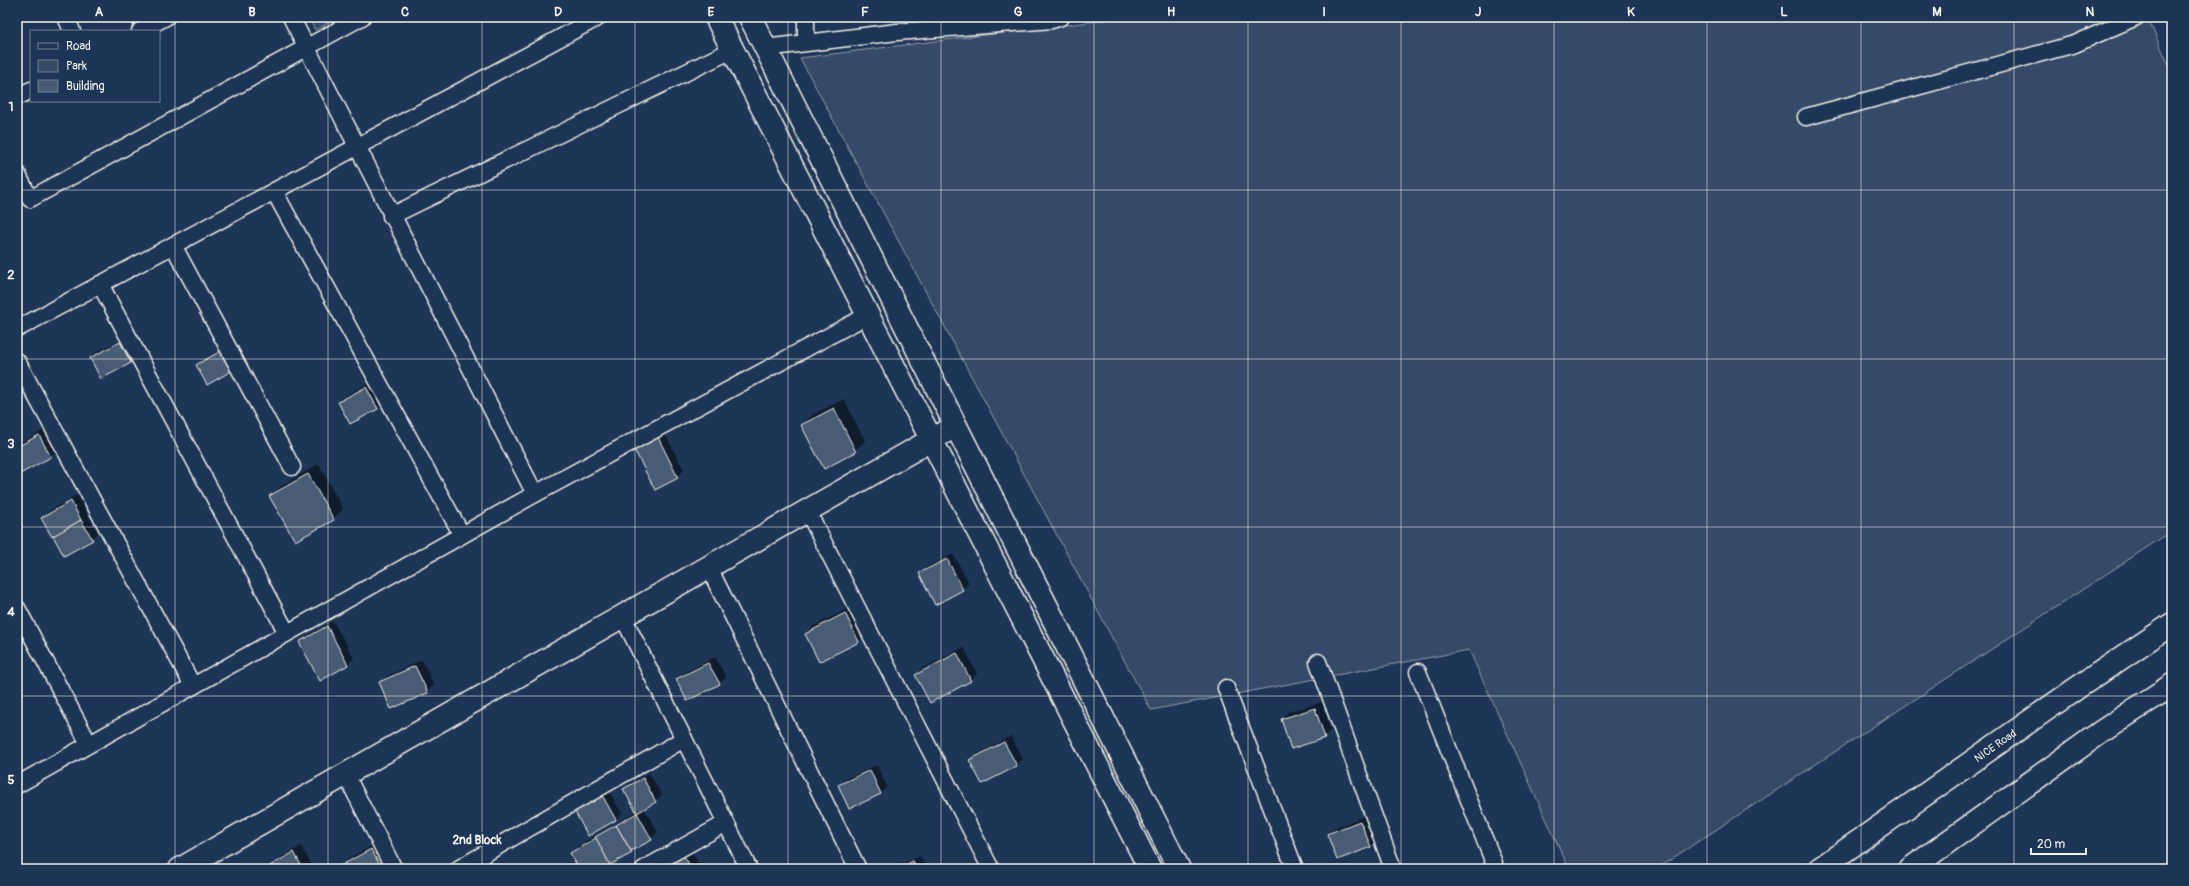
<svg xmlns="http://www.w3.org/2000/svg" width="2189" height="886" font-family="Pangolin,sans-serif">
  <rect width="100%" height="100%" fill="#1d3557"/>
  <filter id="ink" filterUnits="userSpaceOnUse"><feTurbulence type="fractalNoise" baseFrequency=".025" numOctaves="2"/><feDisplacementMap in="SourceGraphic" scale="8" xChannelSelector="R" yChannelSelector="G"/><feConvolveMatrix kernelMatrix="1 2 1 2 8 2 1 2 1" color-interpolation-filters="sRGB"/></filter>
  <g filter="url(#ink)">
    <g fill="#354a67" stroke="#949ea8">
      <polygon points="308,17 339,17 315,30"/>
      <polygon points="1130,17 2147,17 2172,72 2172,531 1656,869 1569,869 1469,650 1151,710 800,58"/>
    </g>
    <g fill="#0007">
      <polygon points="127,337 137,356 130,363 91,358 98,351"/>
      <polygon points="231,344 241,361 197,366 204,359"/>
      <polygon points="372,381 384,401 377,408 339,402 346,396"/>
      <polygon points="844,399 865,441 855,451 802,425 812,415"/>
      <polygon points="46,429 57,449 51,456 21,473 17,466 17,445"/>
      <polygon points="664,432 684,470 678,477 655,489 635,449"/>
      <polygon points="319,464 343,509 333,519 271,496 281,486"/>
      <polygon points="77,495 98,533 92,539 42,518 49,511"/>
      <polygon points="953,554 969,583 962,589 920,574 927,567"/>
      <polygon points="851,607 865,634 859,641 820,661 806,634 812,627"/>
      <polygon points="333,621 354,658 348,664 321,679 300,642 306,636"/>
      <polygon points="964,647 977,674 971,680 930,701 916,675 923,668"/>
      <polygon points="715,657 726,677 719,684 677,679 684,673"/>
      <polygon points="422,660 434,685 427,692 380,683 387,676"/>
      <polygon points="1322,702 1331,730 1324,737 1282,719 1288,712"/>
      <polygon points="1011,736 1023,759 1016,765 970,760 977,754"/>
      <polygon points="877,765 887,787 881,793 850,808 839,785 846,779"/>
      <polygon points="649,773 662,795 644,808 658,832 651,839 600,869 580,869 571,853 578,846 637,811 625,789 631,783"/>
      <polygon points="608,789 622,813 615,820 575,810"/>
      <polygon points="1367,815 1377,840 1370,847 1328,834 1334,828"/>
      <polygon points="377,843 392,869 343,869 341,866 348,859"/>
      <polygon points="301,846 313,868 311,869 270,869 269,867 275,861"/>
      <polygon points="691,850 702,869 662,869 667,864"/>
      <polygon points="920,856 926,869 892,869"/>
    </g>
    <g fill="#485b74" stroke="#f4f1e8">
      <polygon points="120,342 131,363 101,379 90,358"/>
      <polygon points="224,349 235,369 207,385 196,365"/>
      <polygon points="366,387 378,409 350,424 338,402"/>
      <polygon points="834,408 856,452 824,469 801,425"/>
      <polygon points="39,435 51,457 20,474 17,468 17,447"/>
      <polygon points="658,437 678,478 655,490 634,449"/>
      <polygon points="308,474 334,520 295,541 269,496"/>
      <polygon points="71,501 81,520 52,537 41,518"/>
      <polygon points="81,520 93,540 64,556 53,536"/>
      <polygon points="947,559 963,590 935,605 919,573"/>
      <polygon points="845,613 859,642 819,662 805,634"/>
      <polygon points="327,626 348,665 320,681 299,642"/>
      <polygon points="957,653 971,681 930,703 915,675"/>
      <polygon points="708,663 720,684 687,701 676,679"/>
      <polygon points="415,666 428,693 391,709 379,682"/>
      <polygon points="1315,708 1325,738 1291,749 1281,719"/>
      <polygon points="1004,742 1017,766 982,784 969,760"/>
      <polygon points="870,770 881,794 849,809 838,785"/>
      <polygon points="643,778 656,802 637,813 623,789"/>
      <polygon points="602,795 616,820 588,836 574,810"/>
      <polygon points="637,813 652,840 631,851 616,825"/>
      <polygon points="1360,821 1371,847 1337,860 1327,834"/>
      <polygon points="616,825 632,853 610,865 595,837"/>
      <polygon points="596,838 610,865 603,869 579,869 570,853"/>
      <polygon points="371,849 382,869 342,869 340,866"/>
      <polygon points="294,852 303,869 269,869 268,867"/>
      <polygon points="684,856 692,869 661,869"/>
      <polygon points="913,861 917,869 898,869"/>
    </g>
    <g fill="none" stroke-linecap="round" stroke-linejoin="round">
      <defs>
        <g id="street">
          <polyline points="66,17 72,31"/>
          <polyline points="291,17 535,494"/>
          <polyline points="806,17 806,41"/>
          <polyline points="140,31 166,17"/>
          <polyline points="765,48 897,32 1052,20 1061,17"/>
          <polyline points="17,97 31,90"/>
          <polyline points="1806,117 2075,44 2136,17"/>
          <polyline points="17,173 30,199 362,17"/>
          <polyline points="274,191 462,535"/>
          <polyline points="391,216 732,50"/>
          <polyline points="173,245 292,467"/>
          <polyline points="100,284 287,633"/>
          <polyline points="17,329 599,17"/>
          <polyline points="17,361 193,686"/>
          <polyline points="808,512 991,869"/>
          <polyline points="710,567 715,580 858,869"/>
          <polyline points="17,608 89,744"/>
          <polyline points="623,617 749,869"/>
          <polyline points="1318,662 1393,869"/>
          <polyline points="1418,672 1494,863 1492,869"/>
          <polyline points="1226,688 1295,869"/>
          <polyline points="346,775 394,869"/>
          <polyline points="17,785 535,494 868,315"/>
          <polyline points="458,869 684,739"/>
          <polyline points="644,869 726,823"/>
        </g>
        <g id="secondary">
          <polyline points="716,17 1150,869"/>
          <polyline points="750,17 1179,869"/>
          <polyline points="180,869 945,432"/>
        </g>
        <g id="highway">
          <path id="s1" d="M 1819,869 L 2077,688 L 2172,624"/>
          <polyline points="1910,869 2101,732 2172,685"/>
        </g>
      </defs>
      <use href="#street" stroke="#f4f1e8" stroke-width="19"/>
      <use href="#secondary" stroke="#f4f1e8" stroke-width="25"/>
      <use href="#highway" stroke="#f4f1e8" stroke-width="25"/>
      <use href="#street" stroke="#1d3557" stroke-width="16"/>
      <use href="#secondary" stroke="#1d3557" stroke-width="22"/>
      <use href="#highway" stroke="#1d3557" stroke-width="22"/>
    </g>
  </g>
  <path fill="none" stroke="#f4f1e8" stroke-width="1" stroke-opacity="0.55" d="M 175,17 L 175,869M 328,17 L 328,869M 482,17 L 482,869M 635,17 L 635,869M 788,17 L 788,869M 941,17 L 941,869M 1094,17 L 1094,869M 1248,17 L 1248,869M 1401,17 L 1401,869M 1554,17 L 1554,869M 1707,17 L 1707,869M 1861,17 L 1861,869M 2014,17 L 2014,869M 17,190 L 2172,190M 17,359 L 2172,359M 17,527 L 2172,527M 17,696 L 2172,696"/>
  <g text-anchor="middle" stroke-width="4" stroke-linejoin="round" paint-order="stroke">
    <g font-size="11" fill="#f4f1e8" stroke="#1d3557">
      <text dy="4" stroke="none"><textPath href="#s1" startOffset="215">NICE Road</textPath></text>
    </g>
    <g font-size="12" font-weight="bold" fill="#f4f1e8" stroke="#1d3557">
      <text x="477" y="844">2nd Block</text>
    </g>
  </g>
  <rect width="2189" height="886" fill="none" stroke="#1d3557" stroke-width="44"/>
  <rect x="30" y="30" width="130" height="72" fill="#1d3557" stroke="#738091"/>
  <rect x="38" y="43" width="20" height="6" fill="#1d3557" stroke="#738091"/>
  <text x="66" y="50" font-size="12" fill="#f4f1e8">Road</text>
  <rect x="38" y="60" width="20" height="12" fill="#354a67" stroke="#738091"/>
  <text x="66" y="70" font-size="12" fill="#f4f1e8">Park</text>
  <rect x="38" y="80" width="20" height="12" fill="#485b74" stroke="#738091"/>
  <text x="66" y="90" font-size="12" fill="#f4f1e8">Building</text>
  <path d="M2031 848v6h55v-6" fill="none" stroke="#f4f1e8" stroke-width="2"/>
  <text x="2037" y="848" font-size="12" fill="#f4f1e8" stroke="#1d3557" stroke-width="3" paint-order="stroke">20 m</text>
  <rect x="22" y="22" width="2145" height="842" fill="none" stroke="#f4f1e8" stroke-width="1.5"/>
  <g font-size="13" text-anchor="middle" font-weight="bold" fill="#f4f1e8">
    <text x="99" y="16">A</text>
    <text x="252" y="16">B</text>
    <text x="405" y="16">C</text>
    <text x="558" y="16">D</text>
    <text x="711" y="16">E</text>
    <text x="865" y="16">F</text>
    <text x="1018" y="16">G</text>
    <text x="1171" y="16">H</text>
    <text x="1324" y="16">I</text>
    <text x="1478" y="16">J</text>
    <text x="1631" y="16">K</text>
    <text x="1784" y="16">L</text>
    <text x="1937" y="16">M</text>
    <text x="2090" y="16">N</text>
    <text x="11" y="111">1</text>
    <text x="11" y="279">2</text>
    <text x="11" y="448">3</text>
    <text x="11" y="616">4</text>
    <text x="11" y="784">5</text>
  </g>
</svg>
